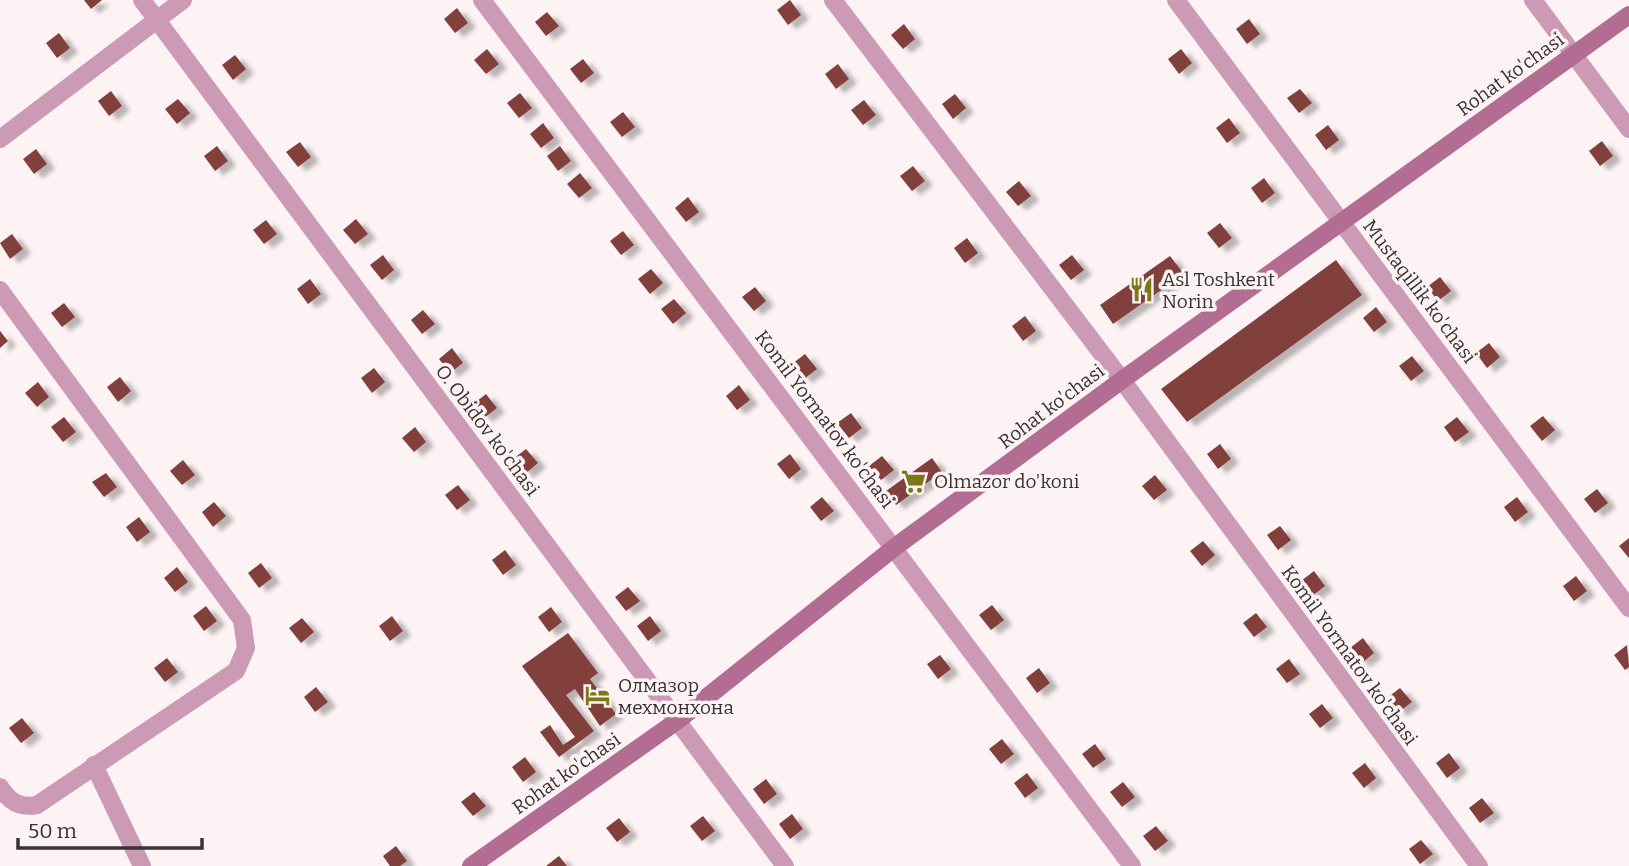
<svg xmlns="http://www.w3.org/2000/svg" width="1629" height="866" font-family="Bitter,serif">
  <defs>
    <filter id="shadow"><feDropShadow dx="8" dy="4.5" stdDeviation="2" flood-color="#0004"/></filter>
  </defs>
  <rect width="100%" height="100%" fill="#fdf3f5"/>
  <g fill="#81403b" filter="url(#shadow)">
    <polygon points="84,0 102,0 91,9"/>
    <polygon points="790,0 801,15 788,25 777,10"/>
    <polygon points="457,8 468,23 455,33 444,19"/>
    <polygon points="547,12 559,26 546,36 535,22"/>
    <polygon points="1249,19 1260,34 1247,44 1236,29"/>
    <polygon points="904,24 915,39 903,49 891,35"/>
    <polygon points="59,33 70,48 57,58 46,43"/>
    <polygon points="487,49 499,64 486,74 474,60"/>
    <polygon points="1181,49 1192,63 1179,74 1168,59"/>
    <polygon points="235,55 246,69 233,80 222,65"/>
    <polygon points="583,59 594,73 581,83 570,69"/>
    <polygon points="838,64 849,79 836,89 825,74"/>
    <polygon points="1300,89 1312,103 1299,113 1287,98"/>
    <polygon points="111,91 122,106 109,116 98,101"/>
    <polygon points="520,93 532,108 519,118 507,103"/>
    <polygon points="955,94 966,108 953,119 942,104"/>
    <polygon points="178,99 190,113 177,124 165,109"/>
    <polygon points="864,100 876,115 863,125 851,110"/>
    <polygon points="623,112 635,127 622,137 610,122"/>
    <polygon points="1229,118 1240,133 1227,143 1216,128"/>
    <polygon points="543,123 554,138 541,148 530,134"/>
    <polygon points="1328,125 1339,140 1326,150 1315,135"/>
    <polygon points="1602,141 1613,156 1600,166 1589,151"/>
    <polygon points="300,142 311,157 298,167 286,152"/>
    <polygon points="217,146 228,161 215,171 204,156"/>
    <polygon points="560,146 571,161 558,171 547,156"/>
    <polygon points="36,149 47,164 34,174 23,159"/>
    <polygon points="913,166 925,181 912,191 900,176"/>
    <polygon points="580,173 592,188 579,198 567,184"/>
    <polygon points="1264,178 1275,193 1262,203 1251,188"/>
    <polygon points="1019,181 1031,196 1018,206 1006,192"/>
    <polygon points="688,197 699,212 686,222 675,208"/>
    <polygon points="356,219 368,234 355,244 343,230"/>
    <polygon points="266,220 277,234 264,244 253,230"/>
    <polygon points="1220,223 1232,238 1219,248 1207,233"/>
    <polygon points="623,231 634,245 621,255 610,241"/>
    <polygon points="12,234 23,249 10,259 0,243"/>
    <polygon points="967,238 978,253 965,263 954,248"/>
    <polygon points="383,255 394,270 382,280 370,265"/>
    <polygon points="1072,255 1084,270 1071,280 1059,265"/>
    <polygon points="1170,256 1184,274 1113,324 1100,305"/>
    <polygon points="1336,260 1362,295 1187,422 1161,389"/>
    <polygon points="651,269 663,283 650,294 638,279"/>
    <polygon points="1440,277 1451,291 1438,301 1427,287"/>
    <polygon points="310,279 321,294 308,304 297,289"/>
    <polygon points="755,287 766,301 754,311 742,297"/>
    <polygon points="674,299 686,313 673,324 661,309"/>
    <polygon points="64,303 75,317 62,327 51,313"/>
    <polygon points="1376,307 1387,322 1374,332 1363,318"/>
    <polygon points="423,310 435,324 422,334 411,320"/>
    <polygon points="1025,316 1036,331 1023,341 1012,326"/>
    <polygon points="0,331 8,341 0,348"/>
    <polygon points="1489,343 1500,357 1487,368 1476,353"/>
    <polygon points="452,348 463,363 450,373 439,359"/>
    <polygon points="805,354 817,369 804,379 792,364"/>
    <polygon points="1412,356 1424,371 1411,381 1399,366"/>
    <polygon points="374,368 385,382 372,393 361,378"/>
    <polygon points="120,377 131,391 118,402 107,387"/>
    <polygon points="38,382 49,397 37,407 25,393"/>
    <polygon points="739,385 750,400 737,410 726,396"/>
    <polygon points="486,394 497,408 484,418 473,404"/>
    <polygon points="851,413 862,428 849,438 837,423"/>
    <polygon points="1543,416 1555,430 1542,441 1530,426"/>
    <polygon points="64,417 76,432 63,442 51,427"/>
    <polygon points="1457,417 1469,432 1455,442 1444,427"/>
    <polygon points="415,427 426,442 414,452 402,438"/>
    <polygon points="1220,444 1231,459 1218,469 1207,454"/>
    <polygon points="526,449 538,463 525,474 513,459"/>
    <polygon points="790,454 801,469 789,479 777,464"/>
    <polygon points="882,456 894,470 881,480 869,466"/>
    <polygon points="932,458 942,472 896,505 886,491"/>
    <polygon points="183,460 195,475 182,485 170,471"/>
    <polygon points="106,473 117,487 104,497 92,482"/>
    <polygon points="1155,475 1167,490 1154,500 1142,486"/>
    <polygon points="458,485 470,500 457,510 445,495"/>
    <polygon points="1597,489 1608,503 1595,513 1584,499"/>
    <polygon points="822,497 834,511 821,521 810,507"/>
    <polygon points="1517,497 1528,512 1515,522 1504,507"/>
    <polygon points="214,502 226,516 213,527 202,512"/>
    <polygon points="139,517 150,532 137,542 126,527"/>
    <polygon points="1280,526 1291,540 1278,550 1267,535"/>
    <polygon points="1629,538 1629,558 1619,546"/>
    <polygon points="1203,541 1215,555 1202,566 1190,551"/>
    <polygon points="505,550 516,565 503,575 492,560"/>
    <polygon points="261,563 272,578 259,588 248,573"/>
    <polygon points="177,567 188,582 175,592 164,578"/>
    <polygon points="1314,571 1325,586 1312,596 1301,581"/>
    <polygon points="1576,576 1587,591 1574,601 1563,586"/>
    <polygon points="628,587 640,601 626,611 615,597"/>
    <polygon points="992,605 1004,620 991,630 979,615"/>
    <polygon points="206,606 217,621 204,631 193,616"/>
    <polygon points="551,607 562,622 549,632 538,617"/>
    <polygon points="1256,613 1267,627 1254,637 1243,623"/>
    <polygon points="392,616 403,631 390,641 379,626"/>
    <polygon points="650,616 661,631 648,641 637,626"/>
    <polygon points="302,618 314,632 301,643 289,628"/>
    <polygon points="568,633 598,673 590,679 616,714 600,726 575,689 566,695 594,731 559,757 540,732 550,725 563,745 575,737 522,666"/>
    <polygon points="1363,638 1374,653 1362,663 1350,648"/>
    <polygon points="1627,645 1629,667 1625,670 1614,655"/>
    <polygon points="940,655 951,669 938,679 927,664"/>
    <polygon points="167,658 178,672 165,682 154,668"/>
    <polygon points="1289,659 1300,674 1287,683 1276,669"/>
    <polygon points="1039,668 1050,683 1037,693 1026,678"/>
    <polygon points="316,687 328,702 315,712 304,697"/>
    <polygon points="1400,688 1412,702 1399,712 1387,698"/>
    <polygon points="1322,704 1333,718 1320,728 1309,714"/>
    <polygon points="22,718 34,733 21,743 9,728"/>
    <polygon points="1002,739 1014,754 1001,764 989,749"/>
    <polygon points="1095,744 1106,759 1093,768 1082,754"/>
    <polygon points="1449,753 1460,768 1447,778 1436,763"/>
    <polygon points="525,757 536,772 523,782 512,767"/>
    <polygon points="1365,763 1376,778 1364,788 1352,773"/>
    <polygon points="1027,773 1038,788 1025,798 1014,783"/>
    <polygon points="766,779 777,794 764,804 753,789"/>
    <polygon points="1123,782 1135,797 1122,807 1110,792"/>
    <polygon points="474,792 486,806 473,816 461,802"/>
    <polygon points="1482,798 1494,813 1480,823 1469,808"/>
    <polygon points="792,814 803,829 790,839 779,824"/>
    <polygon points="703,816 715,831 702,841 690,826"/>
    <polygon points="619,818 630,832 617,842 606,828"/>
    <polygon points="1156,826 1168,841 1155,851 1143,836"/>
    <polygon points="1421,840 1433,854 1420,864 1409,849"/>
    <polygon points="396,846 407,861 400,866 390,866 383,856"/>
    <polygon points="559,856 567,866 546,866"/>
  </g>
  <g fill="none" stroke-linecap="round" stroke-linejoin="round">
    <g stroke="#cc9ab4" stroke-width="18">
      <polyline points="142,0 785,866"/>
      <polyline points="482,0 1132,866"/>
      <polyline points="833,0 1122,380 1479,866"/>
      <polyline points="1176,0 1629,608"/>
      <polyline points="1533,0 1629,129"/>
      <polyline points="0,139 183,0"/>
      <path d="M 0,290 L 242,620 L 246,648 L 236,671 L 37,805 C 19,808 10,802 0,787"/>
      <polyline points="94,765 142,866"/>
    </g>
    <polyline stroke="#b36d93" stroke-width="18" points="471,866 677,721 895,547 1122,380 1629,15"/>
  </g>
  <defs>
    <symbol id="restaurant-bare" viewBox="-9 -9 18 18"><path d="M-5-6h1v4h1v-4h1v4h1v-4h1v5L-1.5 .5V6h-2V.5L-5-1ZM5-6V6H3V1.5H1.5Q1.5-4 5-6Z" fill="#7d761a" stroke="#fdf3f5" stroke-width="2.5" paint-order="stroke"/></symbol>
    <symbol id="supermarket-bare" viewBox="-9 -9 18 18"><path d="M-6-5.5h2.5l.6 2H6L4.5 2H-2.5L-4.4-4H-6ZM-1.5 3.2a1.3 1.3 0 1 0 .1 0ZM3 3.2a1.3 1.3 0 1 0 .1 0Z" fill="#7d761a" stroke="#fdf3f5" stroke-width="2.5" paint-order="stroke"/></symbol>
    <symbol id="hotel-bare" viewBox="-9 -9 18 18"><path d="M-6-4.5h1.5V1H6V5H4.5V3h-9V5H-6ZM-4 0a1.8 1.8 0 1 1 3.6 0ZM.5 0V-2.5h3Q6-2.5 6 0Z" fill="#7d761a" stroke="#fdf3f5" stroke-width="2.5" paint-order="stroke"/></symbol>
  </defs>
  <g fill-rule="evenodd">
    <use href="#restaurant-bare" x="1124" y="272" width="35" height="35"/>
    <use href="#supermarket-bare" x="896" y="464" width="35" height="35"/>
    <use href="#hotel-bare" x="580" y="678" width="35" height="35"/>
  </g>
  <g text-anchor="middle" stroke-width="7" stroke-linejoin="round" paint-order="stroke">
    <g font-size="19" fill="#383233" stroke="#fdf3f5">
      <text transform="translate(1510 74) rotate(-36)" y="7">Rohat ko'chasi</text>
      <text transform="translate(1420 291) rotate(53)" y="7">Mustaqillik ko'chasi</text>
      <text transform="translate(1051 406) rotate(-37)" y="7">Rohat ko'chasi</text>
      <text transform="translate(825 419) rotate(53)" y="7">Komil Yormatov ko'chasi</text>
      <text transform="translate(488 430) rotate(53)" y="7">O. Obidov ko'chasi</text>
      <text transform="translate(1350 655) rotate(54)" y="7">Komil Yormatov ko'chasi</text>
      <text transform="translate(566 773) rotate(-35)" y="7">Rohat ko'chasi</text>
    </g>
    <g font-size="19" fill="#383233" stroke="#fdf3f5" text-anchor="start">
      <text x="1162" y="286">Asl Toshkent<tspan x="1162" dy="22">Norin</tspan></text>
      <text x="934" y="488">Olmazor do'koni</text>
      <text x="618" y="692">Олмазор<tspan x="618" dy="22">мехмонхона</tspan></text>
    </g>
  </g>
  <path d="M18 838v10h184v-10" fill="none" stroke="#383233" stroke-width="3.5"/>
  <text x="28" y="838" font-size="21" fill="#383233" stroke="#fdf3f5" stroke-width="5" paint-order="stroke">50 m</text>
</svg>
